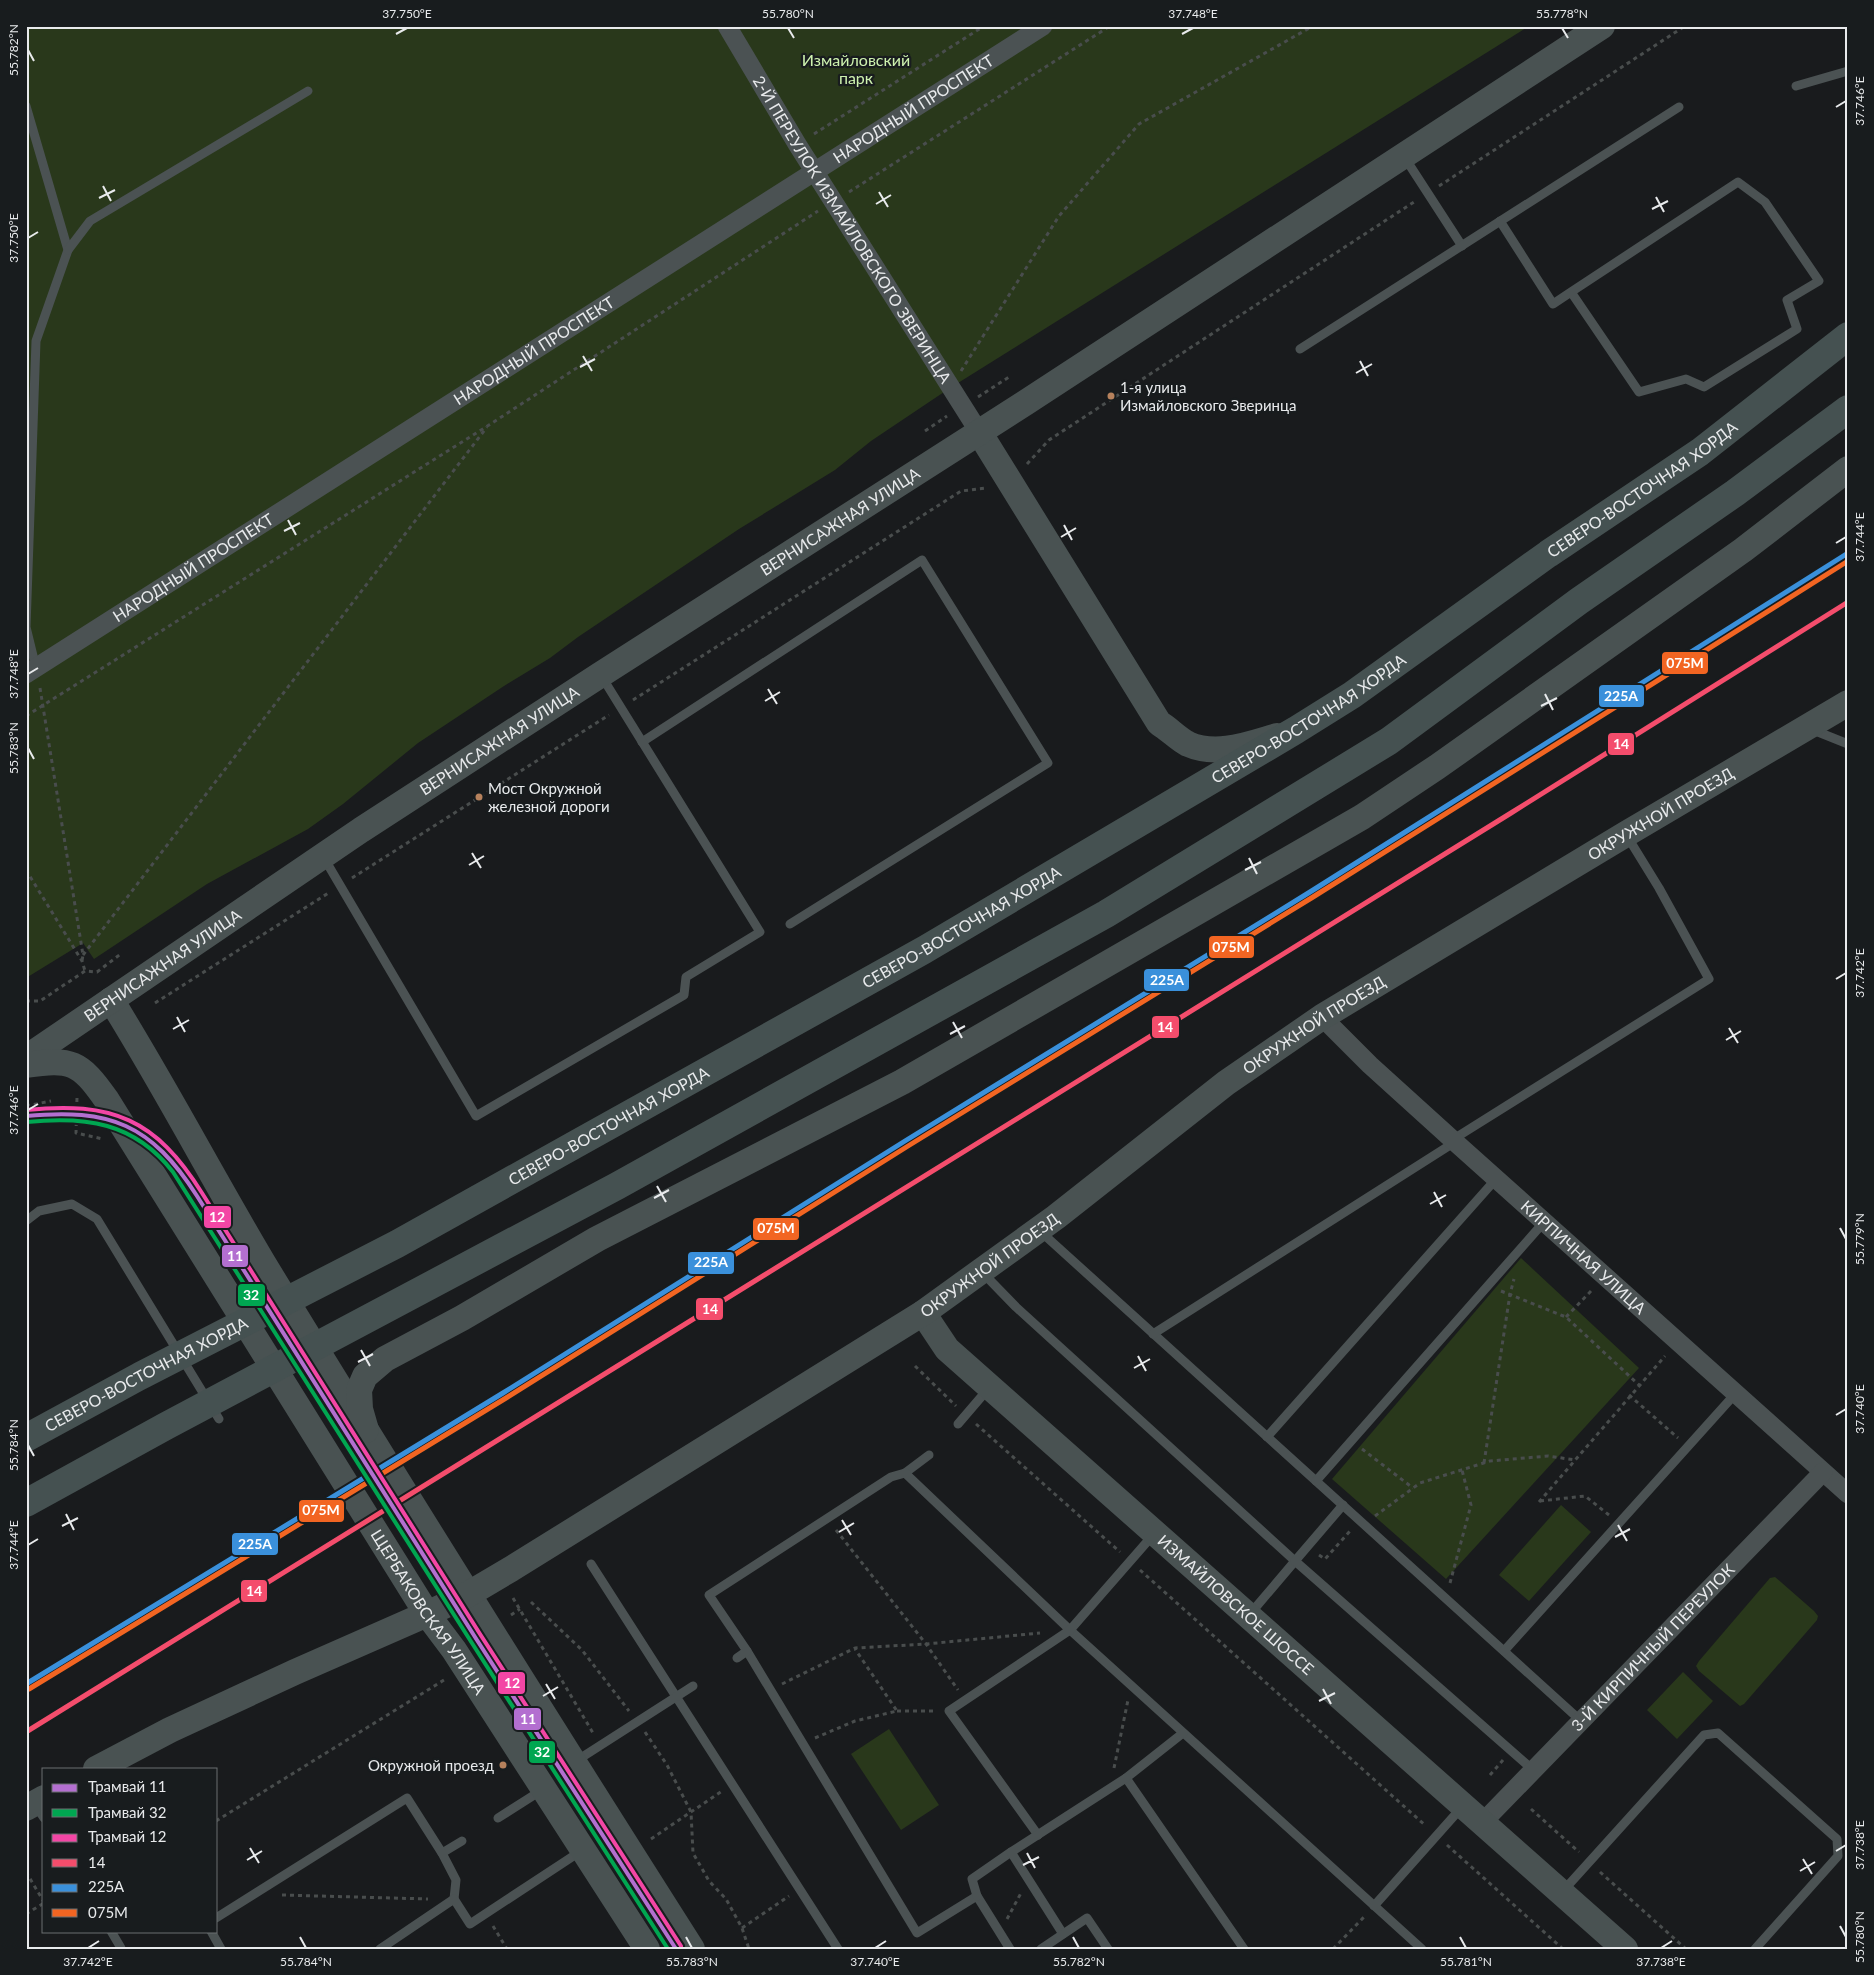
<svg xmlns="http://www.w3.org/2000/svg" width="1874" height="1975" font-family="Lato,sans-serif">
  <rect width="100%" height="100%" fill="#191b1d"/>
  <g fill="#29381b">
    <polygon points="26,26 1529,26 950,388 871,441 835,470 739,529 578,637 550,658 504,686 418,743 343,804 308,829 207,884 94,959 83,943 26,978"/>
    <polygon points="1521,1258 1639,1368 1446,1579 1332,1479"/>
    <polygon points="1561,1505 1591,1532 1529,1601 1499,1575"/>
    <polygon points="1775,1577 1814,1611 1818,1616 1817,1620 1744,1704 1740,1706 1699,1671 1696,1666 1699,1661 1770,1578"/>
    <polygon points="1683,1672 1713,1701 1677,1739 1647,1710"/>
    <polygon points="889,1729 939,1805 901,1830 851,1754"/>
  </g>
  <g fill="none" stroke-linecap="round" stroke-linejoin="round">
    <g stroke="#494d4d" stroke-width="3" stroke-dasharray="4 4" stroke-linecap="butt">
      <polyline points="814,134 984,26"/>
      <polyline points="1439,186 1685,26"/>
      <polyline points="849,192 1110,26"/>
      <polyline points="961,371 1059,216 1139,124 1313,26"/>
      <polyline points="978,397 1009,377"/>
      <polyline points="925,431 947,416"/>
      <polyline points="1027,464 1049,440 1417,200"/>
      <polyline points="40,688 83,955 82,961"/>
      <polyline points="633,700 961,491 986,488"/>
      <polyline points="26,716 489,425 818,211"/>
      <polyline points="26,870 82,961 85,971"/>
      <polyline points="352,878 609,715"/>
      <polyline points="83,955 487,427"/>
      <polyline points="26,1001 40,1001 85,971 97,972 122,953"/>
      <polyline points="155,1003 330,892"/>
      <polyline points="77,1098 76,1133 103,1139"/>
      <polyline points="26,1106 51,1101"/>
      <polyline points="1501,1291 1566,1317 1639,1385"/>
      <polyline points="1566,1317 1592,1290"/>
      <polyline points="915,1366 956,1406"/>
      <polyline points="1629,1395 1678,1438"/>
      <polyline points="976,1424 1120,1552"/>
      <polyline points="1362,1449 1413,1488"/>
      <polyline points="1484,1463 1510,1294 1514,1279"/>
      <polyline points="1540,1501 1585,1496 1609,1515"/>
      <polyline points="1539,1502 1665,1356"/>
      <polyline points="1375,1516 1420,1483 1490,1461 1548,1456 1575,1460"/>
      <polyline points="836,1530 926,1644 958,1690"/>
      <polyline points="1319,1555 1325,1559 1351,1530"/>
      <polyline points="1140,1570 1426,1826"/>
      <polyline points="1450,1583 1471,1505 1462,1470"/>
      <polyline points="513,1598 593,1733"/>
      <polyline points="531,1602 582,1650 629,1711"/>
      <polyline points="511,1615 520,1609"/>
      <polyline points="782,1684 855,1648 926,1644 1040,1633"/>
      <polyline points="897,1711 936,1711"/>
      <polyline points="645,1732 667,1765 691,1812 693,1853 709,1881 726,1899 742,1928 749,1949"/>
      <polyline points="815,1738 855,1721 897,1711 855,1649"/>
      <polyline points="1114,1768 1128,1700"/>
      <polyline points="1490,1775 1503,1760"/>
      <polyline points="1531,1809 1579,1852"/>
      <polyline points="216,1821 444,1680"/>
      <polyline points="651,1839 722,1791"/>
      <polyline points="1447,1845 1563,1949"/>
      <polyline points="26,1872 44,1902"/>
      <polyline points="1600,1872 1686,1949"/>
      <polyline points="282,1895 428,1899"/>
      <polyline points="26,1914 44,1903"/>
      <polyline points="1007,1919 1021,1893"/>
      <polyline points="493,1926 507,1949"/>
      <polyline points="742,1928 789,1896"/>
      <polyline points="1333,1949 1365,1916"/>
    </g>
    <g stroke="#4b5253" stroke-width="9">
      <polyline points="1796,86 1848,71"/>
      <polyline points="26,106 68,250 36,341 26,627 36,668"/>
      <polyline points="1405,158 1462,246"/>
      <polyline points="1500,221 1553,304 1571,292 1639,392 1686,379 1704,387 1797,329 1787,300 1819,281 1765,202 1738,182 1571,292"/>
      <polyline points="68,250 90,221 308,91"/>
      <polyline points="1300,349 1679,107"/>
      <polyline points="1813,730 1848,744"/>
      <polyline points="642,742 922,560 1048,763 790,924"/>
      <polyline points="324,858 476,1116 684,995 686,977 760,932 602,677"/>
      <polyline points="1452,1140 1709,979 1659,888 1627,836"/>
      <polyline points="26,1221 39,1211 72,1204 97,1219 219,1419"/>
      <polyline points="1041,1232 1580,1720"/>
      <polyline points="983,1273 1016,1307 1295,1561 1250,1614"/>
      <polyline points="1153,1334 1455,1142"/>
      <polyline points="958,1424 988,1389"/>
      <polyline points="1267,1437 1496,1179"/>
      <polyline points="905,1473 929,1455"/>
      <polyline points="1316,1481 1544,1222"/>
      <polyline points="1343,1505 1295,1561 1532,1769"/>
      <polyline points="591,1564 838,1949"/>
      <polyline points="747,1651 917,1933 977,1896 1010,1949"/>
      <polyline points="1504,1651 1736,1393"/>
      <polyline points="737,1658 747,1651 709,1595 891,1477 905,1473 1070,1630 1422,1949"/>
      <polyline points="1183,1733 1126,1778 1244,1949"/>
      <polyline points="576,1761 693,1686"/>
      <polyline points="36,1806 44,1818"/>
      <polyline points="498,1818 542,1790"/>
      <polyline points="1038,1835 949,1711 1070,1630 1153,1535"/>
      <polyline points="442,1853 462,1841"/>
      <polyline points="1563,1891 1704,1735 1718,1733 1837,1839 1838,1856 1755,1949"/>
      <polyline points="977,1896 972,1879 1011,1852"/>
      <polyline points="1374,1906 1462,1807"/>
      <polyline points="216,1918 407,1798 442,1853 456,1880 454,1899"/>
      <polyline points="111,1931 121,1948"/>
      <polyline points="211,1931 221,1949"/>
      <polyline points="1063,1934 1011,1852 1126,1778"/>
      <polyline points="380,1949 454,1899 470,1924 581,1851"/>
      <polyline points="1041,1949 1087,1918 1108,1949"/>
    </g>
    <g stroke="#4b5253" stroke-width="19">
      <path id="s1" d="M 727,26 L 797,144 L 979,432"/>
      <path id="s2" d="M 26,674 L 1043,26"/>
      <path id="s3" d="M 1322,1017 L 1370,1065 L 1455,1142 L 1848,1494"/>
      <path id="s4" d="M 1482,1823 L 1823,1472"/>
    </g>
    <g stroke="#495252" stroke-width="26">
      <path d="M 979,432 L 1159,723 C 1169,729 1178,739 1188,744 C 1217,757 1249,744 1277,736"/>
      <path d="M 111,1000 C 166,1088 214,1181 268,1271 C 407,1498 549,1724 692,1949"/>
      <path id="s5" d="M 26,1058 L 361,830 L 600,675 L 1025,403 L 1602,26"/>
      <path id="s6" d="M 26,1065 C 71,1058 80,1062 106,1099 L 427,1614 L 454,1650 L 647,1949"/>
      <path id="s7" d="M 923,1313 L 947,1349 L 1625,1949"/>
      <polyline points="366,1430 360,1409 359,1390 365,1376 385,1359 462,1318 597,1239 902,1082 1362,817 1437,767 1743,550 1848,469"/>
      <path id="s8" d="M 96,1769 L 170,1730 L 295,1672 L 427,1614 L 467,1595 L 511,1569 L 923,1313 L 1056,1217 L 1226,1083 L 1322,1017 L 1626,834 L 1848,703"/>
      <polyline points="26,1808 44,1798"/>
    </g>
    <g stroke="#455151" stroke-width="28">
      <path id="s9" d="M 26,1438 L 140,1376 L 397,1244 L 585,1139 L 924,950 L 1296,730 L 1352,695 L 1548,554 L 1700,452 L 1848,336"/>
      <polyline points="26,1503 166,1426 617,1186 1106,914 1389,741 1579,601 1735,493 1848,409"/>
    </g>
    <defs>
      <polyline id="rail-1" points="26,1732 1511,813 1848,602"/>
      <polyline id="rail-2" points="26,1684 503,1393 905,1141 1310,892 1848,553"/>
      <polyline id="rail-3" points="29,1689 506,1398 908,1146 1313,897 1848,561"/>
    </defs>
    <use href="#rail-1" stroke="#181c1e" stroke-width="9"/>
    <use href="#rail-2" stroke="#181c1e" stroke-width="9"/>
    <use href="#rail-3" stroke="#181c1e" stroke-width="9"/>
    <use href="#rail-1" stroke="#f44d6c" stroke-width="5"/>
    <use href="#rail-2" stroke="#3a90db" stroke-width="5"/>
    <use href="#rail-3" stroke="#f26522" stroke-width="5"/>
    <defs>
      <path id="tram-1" d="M 26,1116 C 110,1108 151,1124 197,1196 L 475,1637 L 676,1949"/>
      <path id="tram-2" d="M 27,1122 C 85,1116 134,1122 173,1172 L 470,1640 L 668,1949"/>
      <path id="tram-3" d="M 26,1110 C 112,1101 156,1119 202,1193 L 480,1634 L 681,1946"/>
    </defs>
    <use href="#tram-1" stroke="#181c1e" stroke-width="8"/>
    <use href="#tram-2" stroke="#181c1e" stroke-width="8"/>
    <use href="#tram-3" stroke="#181c1e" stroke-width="8"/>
    <use href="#tram-1" stroke="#b36fd0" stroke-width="4"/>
    <use href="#tram-2" stroke="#00a651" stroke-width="4"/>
    <use href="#tram-3" stroke="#f346a5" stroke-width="4"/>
  </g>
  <path fill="none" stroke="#e8eaec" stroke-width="2" d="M 788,28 L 794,38M 1562,28 L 1568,38M 396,34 L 407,28M 1182,34 L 1193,28M 28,50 L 34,61M 1836,107 L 1846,101M 103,186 L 111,201M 879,192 L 888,207M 1656,197 L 1664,212M 99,198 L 115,190M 876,204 L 891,195M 1652,209 L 1668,201M 28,238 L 38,232M 583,356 L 592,371M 1360,361 L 1368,376M 580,367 L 595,359M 1356,373 L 1372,364M 288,520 L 296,535M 1064,525 L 1072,540M 284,531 L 300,523M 1061,537 L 1076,528M 1836,543 L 1846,537M 28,674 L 38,668M 768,689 L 777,704M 1545,694 L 1553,710M 765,701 L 780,692M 1541,706 L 1557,698M 28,748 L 34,759M 472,853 L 481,868M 1249,858 L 1257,874M 469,865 L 484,856M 1245,870 L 1261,862M 1836,979 L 1846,973M 177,1017 L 185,1032M 953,1022 L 962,1038M 1729,1028 L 1738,1043M 173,1029 L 189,1020M 950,1034 L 965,1026M 1726,1040 L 1741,1031M 28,1110 L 38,1104M 657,1186 L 666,1202M 1434,1192 L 1442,1207M 654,1198 L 669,1190M 1430,1204 L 1446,1195M 1840,1228 L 1846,1239M 361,1350 L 370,1366M 1138,1356 L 1146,1371M 358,1362 L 373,1354M 1134,1368 L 1150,1359M 1836,1415 L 1846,1409M 28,1445 L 34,1456M 66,1514 L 74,1530M 842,1520 L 851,1535M 1618,1525 L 1627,1541M 62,1526 L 78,1518M 839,1532 L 854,1523M 1615,1537 L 1630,1529M 28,1545 L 38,1539M 546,1684 L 555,1699M 1323,1689 L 1331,1704M 543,1696 L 558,1687M 1319,1701 L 1335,1693M 250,1848 L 259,1863M 1836,1851 L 1846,1845M 1027,1853 L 1035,1868M 1803,1859 L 1812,1874M 247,1860 L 262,1851M 1023,1865 L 1039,1857M 1800,1871 L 1815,1862M 1840,1926 L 1846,1937M 300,1937 L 306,1948M 686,1937 L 692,1948M 1073,1937 L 1079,1948M 1460,1937 L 1466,1948M 88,1948 L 99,1941M 875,1948 L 886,1941M 1661,1948 L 1672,1941"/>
  <g fill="#b6815c" stroke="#181c1e" stroke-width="2">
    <circle cx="1111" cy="396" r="4.5"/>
    <circle cx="479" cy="797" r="4.5"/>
    <circle cx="503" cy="1765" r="4.5"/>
  </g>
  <g text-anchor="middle" stroke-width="4.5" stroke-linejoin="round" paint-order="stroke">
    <g font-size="15" fill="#e8eaec" stroke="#181c1e" text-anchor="start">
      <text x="1120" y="393">1-я улица<tspan x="1120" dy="18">Измайловского Зверинца</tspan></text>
      <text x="488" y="794">Мост Окружной<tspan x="488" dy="18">железной дороги</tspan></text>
      <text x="494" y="1771" text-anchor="end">Окружной проезд</text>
    </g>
    <g font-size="16" fill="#cef2af" stroke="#181c1e">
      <text x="856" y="66">Измайловский<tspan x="856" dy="18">парк</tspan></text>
    </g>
    <g font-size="16" fill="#e8eaec" stroke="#181c1e">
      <text dy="6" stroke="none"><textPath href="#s2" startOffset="1052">НАРОДНЫЙ ПРОСПЕКТ</textPath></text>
      <text dy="6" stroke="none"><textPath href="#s1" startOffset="239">2-Й ПЕРЕУЛОК ИЗМАЙЛОВСКОГО ЗВЕРИНЦА</textPath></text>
      <text dy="6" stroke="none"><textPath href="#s2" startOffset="602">НАРОДНЫЙ ПРОСПЕКТ</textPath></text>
      <text dy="6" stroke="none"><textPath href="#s9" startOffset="1876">СЕВЕРО-ВОСТОЧНАЯ ХОРДА</textPath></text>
      <text dy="6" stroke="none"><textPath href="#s5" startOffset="975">ВЕРНИСАЖНАЯ УЛИЦА</textPath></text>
      <text dy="6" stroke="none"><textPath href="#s2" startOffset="198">НАРОДНЫЙ ПРОСПЕКТ</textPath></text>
      <text dy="6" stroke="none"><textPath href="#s9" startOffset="1471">СЕВЕРО-ВОСТОЧНАЯ ХОРДА</textPath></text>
      <text dy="6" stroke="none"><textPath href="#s5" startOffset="570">ВЕРНИСАЖНАЯ УЛИЦА</textPath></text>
      <text dy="6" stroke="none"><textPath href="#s8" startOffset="1838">ОКРУЖНОЙ ПРОЕЗД</textPath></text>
      <text dy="6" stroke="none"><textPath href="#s9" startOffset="1066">СЕВЕРО-ВОСТОЧНАЯ ХОРДА</textPath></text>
      <text dy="6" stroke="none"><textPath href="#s5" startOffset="165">ВЕРНИСАЖНАЯ УЛИЦА</textPath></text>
      <text dy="6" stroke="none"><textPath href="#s8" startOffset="1432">ОКРУЖНОЙ ПРОЕЗД</textPath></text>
      <text dy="6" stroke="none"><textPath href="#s9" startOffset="661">СЕВЕРО-ВОСТОЧНАЯ ХОРДА</textPath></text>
      <text dy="6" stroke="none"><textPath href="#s3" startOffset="355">КИРПИЧНАЯ УЛИЦА</textPath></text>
      <text dy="6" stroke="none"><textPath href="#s8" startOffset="1028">ОКРУЖНОЙ ПРОЕЗД</textPath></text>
      <text dy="6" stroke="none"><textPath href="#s9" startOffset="136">СЕВЕРО-ВОСТОЧНАЯ ХОРДА</textPath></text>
      <text dy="6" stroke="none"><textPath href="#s7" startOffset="429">ИЗМАЙЛОВСКОЕ ШОССЕ</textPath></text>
      <text dy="6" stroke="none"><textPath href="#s6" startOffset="701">ЩЕРБАКОВСКАЯ УЛИЦА</textPath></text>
      <text dy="6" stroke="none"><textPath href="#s4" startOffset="245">3-Й КИРПИЧНЫЙ ПЕРЕУЛОК</textPath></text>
    </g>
  </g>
  <g stroke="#181c1e" stroke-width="2">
    <rect x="1661" y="651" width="48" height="24" rx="5" fill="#f26522"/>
    <rect x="1598" y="684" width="47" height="24" rx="5" fill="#3a90db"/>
    <rect x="1607" y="732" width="28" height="24" rx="5" fill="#f44d6c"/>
    <rect x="1208" y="935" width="47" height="24" rx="5" fill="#f26522"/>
    <rect x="1143" y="968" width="47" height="24" rx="5" fill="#3a90db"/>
    <rect x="1151" y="1015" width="29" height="24" rx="5" fill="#f44d6c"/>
    <rect x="203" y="1205" width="29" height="24" rx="5" fill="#f346a5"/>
    <rect x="752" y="1217" width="48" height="24" rx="5" fill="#f26522"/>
    <rect x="221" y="1244" width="28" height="24" rx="5" fill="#b36fd0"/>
    <rect x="687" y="1251" width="48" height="24" rx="5" fill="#3a90db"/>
    <rect x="237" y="1283" width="29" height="24" rx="5" fill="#00a651"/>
    <rect x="695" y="1297" width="29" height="24" rx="5" fill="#f44d6c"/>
    <rect x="298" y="1499" width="47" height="24" rx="5" fill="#f26522"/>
    <rect x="231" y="1532" width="48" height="24" rx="5" fill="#3a90db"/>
    <rect x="240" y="1579" width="28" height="24" rx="5" fill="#f44d6c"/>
    <rect x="497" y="1671" width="29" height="24" rx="5" fill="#f346a5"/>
    <rect x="513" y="1707" width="29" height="24" rx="5" fill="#b36fd0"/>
    <rect x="528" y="1740" width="28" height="24" rx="5" fill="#00a651"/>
  </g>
  <g font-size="14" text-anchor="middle" font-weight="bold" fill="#fff">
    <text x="1685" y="668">075М</text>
    <text x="1621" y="701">225А</text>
    <text x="1621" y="749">14</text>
    <text x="1231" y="952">075М</text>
    <text x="1167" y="985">225А</text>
    <text x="1165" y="1032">14</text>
    <text x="217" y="1222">12</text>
    <text x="776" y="1233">075М</text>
    <text x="235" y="1261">11</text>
    <text x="711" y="1267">225А</text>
    <text x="251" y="1300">32</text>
    <text x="710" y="1314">14</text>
    <text x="321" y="1515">075М</text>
    <text x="255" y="1549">225А</text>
    <text x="254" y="1596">14</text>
    <text x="512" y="1688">12</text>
    <text x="528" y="1724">11</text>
    <text x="542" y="1757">32</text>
  </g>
  <rect width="1874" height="1975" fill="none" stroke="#181c1e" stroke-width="55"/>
  <rect x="42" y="1768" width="175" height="165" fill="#181c1e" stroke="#6b6e70"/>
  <rect x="52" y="1784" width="25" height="8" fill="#b36fd0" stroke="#6b6e70"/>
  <text x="88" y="1792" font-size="15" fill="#e8eaec">Трамвай 11</text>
  <rect x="52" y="1809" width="25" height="8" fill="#00a651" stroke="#6b6e70"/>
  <text x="88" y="1818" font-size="15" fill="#e8eaec">Трамвай 32</text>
  <rect x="52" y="1834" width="25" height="8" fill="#f346a5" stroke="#6b6e70"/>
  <text x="88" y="1842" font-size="15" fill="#e8eaec">Трамвай 12</text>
  <rect x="52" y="1859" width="25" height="8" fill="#f44d6c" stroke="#6b6e70"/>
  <text x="88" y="1868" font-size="15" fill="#e8eaec">14</text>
  <rect x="52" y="1884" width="25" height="8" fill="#3a90db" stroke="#6b6e70"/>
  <text x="88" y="1892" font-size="15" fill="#e8eaec">225А</text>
  <rect x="52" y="1909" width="25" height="8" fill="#f26522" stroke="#6b6e70"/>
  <text x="88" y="1918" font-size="15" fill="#e8eaec">075М</text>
  <rect x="28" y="28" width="1818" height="1920" fill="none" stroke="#e8eaec" stroke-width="2"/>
  <g font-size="12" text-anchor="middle" fill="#e8eaec">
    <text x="407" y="18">37.750°E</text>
    <text x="788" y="18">55.780°N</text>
    <text x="1193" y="18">37.748°E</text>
    <text x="1562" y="18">55.778°N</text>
    <text transform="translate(14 50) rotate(-90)" y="4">55.782°N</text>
    <text transform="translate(1860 101) rotate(-90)" y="4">37.746°E</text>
    <text transform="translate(14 238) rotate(-90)" y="4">37.750°E</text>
    <text transform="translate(1860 537) rotate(-90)" y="4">37.744°E</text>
    <text transform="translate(14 674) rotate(-90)" y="4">37.748°E</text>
    <text transform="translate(14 748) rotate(-90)" y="4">55.783°N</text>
    <text transform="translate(1860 973) rotate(-90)" y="4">37.742°E</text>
    <text transform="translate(14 1110) rotate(-90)" y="4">37.746°E</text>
    <text transform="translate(1860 1239) rotate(-90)" y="4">55.779°N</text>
    <text transform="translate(1860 1409) rotate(-90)" y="4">37.740°E</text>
    <text transform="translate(14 1445) rotate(-90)" y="4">55.784°N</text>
    <text transform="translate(14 1545) rotate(-90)" y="4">37.744°E</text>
    <text transform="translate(1860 1845) rotate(-90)" y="4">37.738°E</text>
    <text transform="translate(1860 1937) rotate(-90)" y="4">55.780°N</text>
    <text x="88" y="1966">37.742°E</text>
    <text x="306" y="1966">55.784°N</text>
    <text x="692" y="1966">55.783°N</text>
    <text x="875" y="1966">37.740°E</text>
    <text x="1079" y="1966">55.782°N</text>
    <text x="1466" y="1966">55.781°N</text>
    <text x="1661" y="1966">37.738°E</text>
  </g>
</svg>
